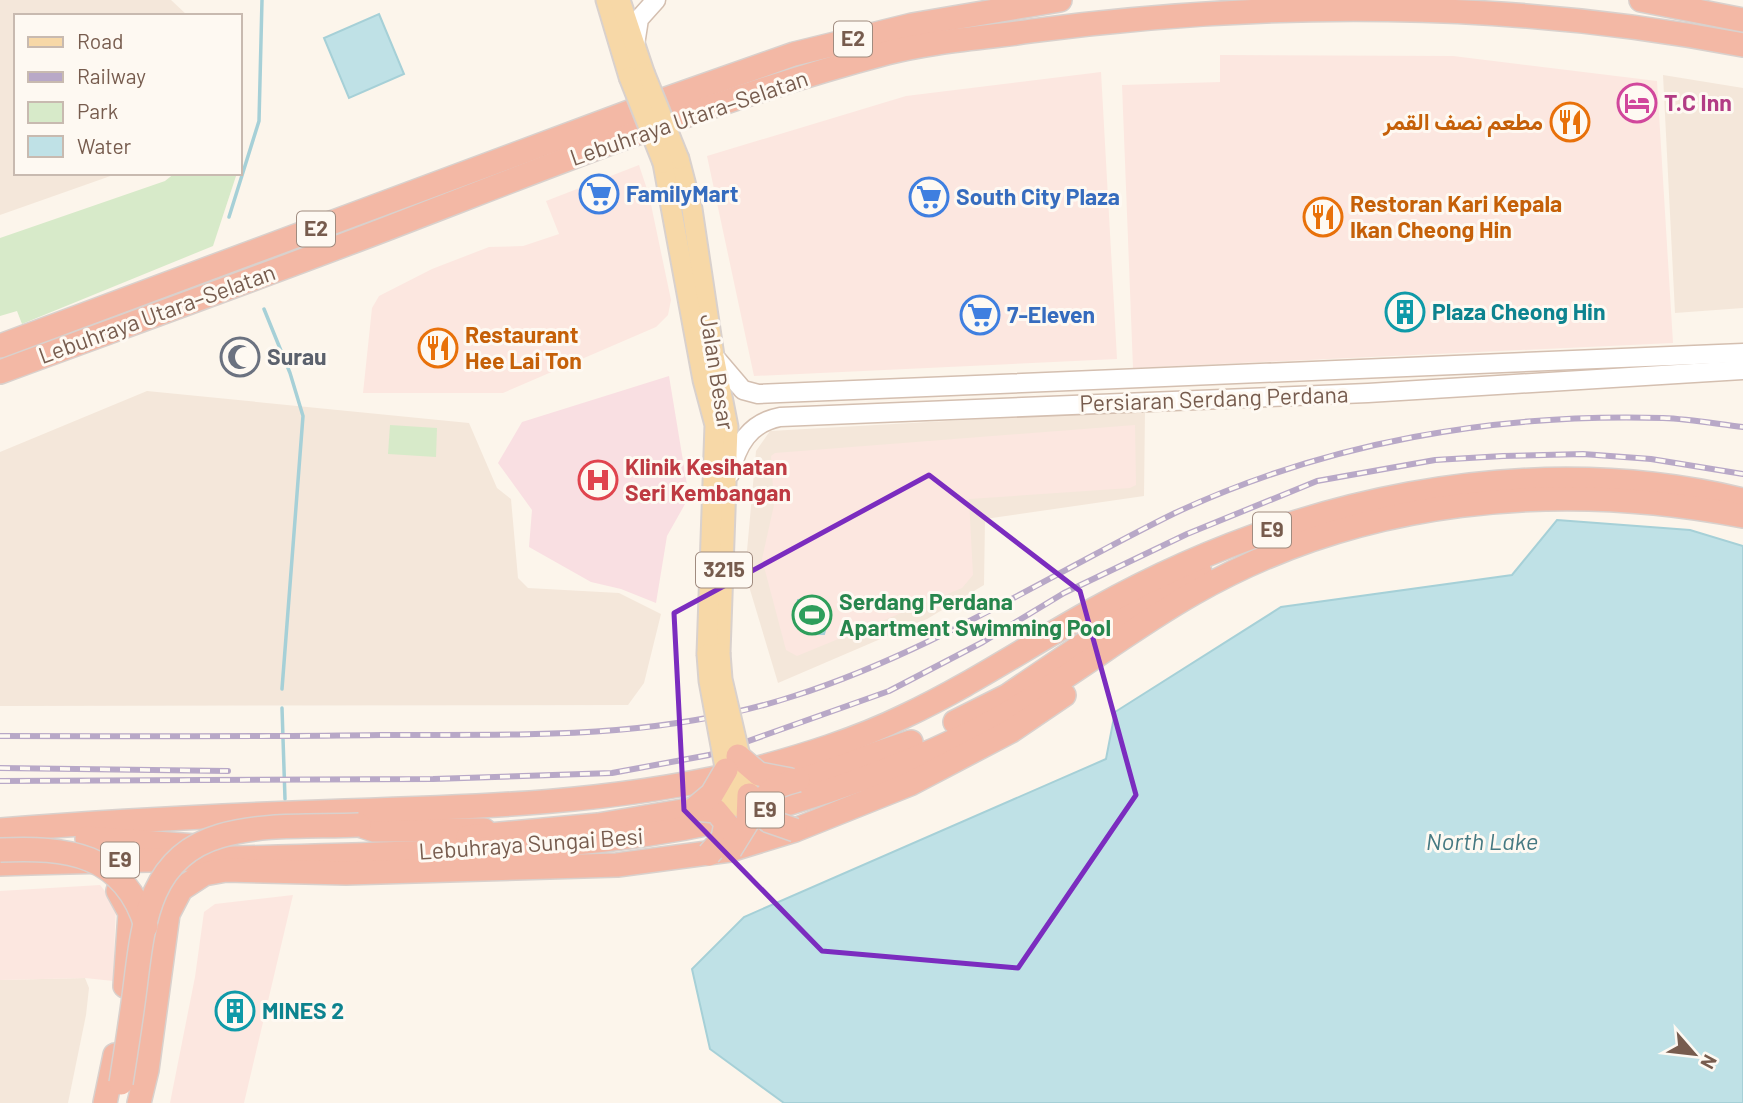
<svg xmlns="http://www.w3.org/2000/svg" width="1743" height="1103" font-family="Barlow,Vazirmatn,sans-serif">
  <rect width="100%" height="100%" fill="#fcf5eb"/>
  <g fill="#f4e7da">
    <polygon points="0,0 171,0 188,16 16,16 16,173 119,173 0,215"/>
    <polygon points="1663,75 1743,88 1743,308 1675,313"/>
    <polygon points="147,391 469,423 497,488 511,499 518,578 528,588 619,593 661,614 644,683 628,705 0,706 0,452"/>
    <polygon points="1145,410 1144,496 985,519 984,585 927,619 778,683 745,573 756,451 770,431"/>
    <polygon points="85,978 89,988 86,1015 68,1103 0,1103 0,980"/>
  </g>
  <g fill="#fce7e0">
    <polygon points="1220,55 1453,56 1657,81 1673,343 1133,368 1122,85 1220,82"/>
    <polygon points="1101,72 1117,359 754,376 707,156 906,96"/>
    <polygon points="639,165 649,195 671,300 668,315 656,327 503,393 363,393 372,308 379,296 432,269 489,247 523,246 559,234 546,201"/>
    <polygon points="1135,425 1136,485 1130,488 969,499 973,575 962,588 797,656 786,650 762,559 774,505 771,456 775,453"/>
    <polygon points="100,885 116,905 113,981 85,978 0,980 0,891"/>
    <polygon points="293,895 244,1103 170,1103 195,977 204,912 215,904"/>
  </g>
  <polygon fill="#f9dfe2" points="669,376 689,497 667,536 656,603 621,589 591,582 529,547 532,510 498,463 522,422"/>
  <g fill="#d7eac9">
    <polygon points="175,173 237,173 213,246 22,324 17,311 0,316 0,238 165,181"/>
    <polygon points="390,425 437,428 436,457 388,454"/>
  </g>
  <g fill="#bfe1e6" stroke="#a6d0d7" stroke-width="2">
    <polygon points="379,14 404,74 349,98 324,38"/>
    <polygon points="1557,520 1690,530 1743,546 1743,1103 784,1103 710,1049 692,969 744,917 1106,759 1115,712 1281,607 1512,575"/>
    <polygon points="815,599 820,619 827,624 824,634 807,634 804,612 797,606 798,600"/>
  </g>
  <g fill="none" stroke-linecap="round" stroke-linejoin="round">
    <g stroke="#a6d0d7" stroke-width="3.5">
      <polyline points="229,217 259,121 262,0"/>
      <polyline points="264,309 290,373 303,416 282,689"/>
      <polyline points="282,708 285,799"/>
    </g>
    <defs>
      <g id="secondary">
        <polyline points="635,45 639,19 656,0"/>
        <polyline points="714,356 743,390 758,394 1743,353"/>
        <path d="M 730,474 C 737,445 749,423 780,417 L 1368,393 L 1743,370"/>
      </g>
      <g id="primary">
        <polyline points="606,0 629,77"/>
        <polyline points="620,0 644,72"/>
        <polyline points="679,159 692,209 714,356 728,427 720,653"/>
        <polyline points="663,163 703,380 715,425 707,654"/>
      </g>
      <g id="highway">
        <polyline points="1641,0 1743,20"/>
        <polyline points="0,346 632,111 794,54 912,25 1060,0"/>
        <path d="M 0,372 C 130,324 261,277 391,227 C 555,164 717,98 887,53 C 933,41 984,38 1031,31 C 1265,0 1511,0 1743,45"/>
        <polyline points="955,722 1007,696 1134,610 1200,572"/>
        <polyline points="798,780 911,742"/>
        <polyline points="359,825 374,830 484,830"/>
        <path d="M 0,830 C 114,821 230,815 345,811 C 481,807 617,803 751,770 C 803,756 856,740 905,716 C 971,685 1031,644 1095,609 C 1289,501 1523,447 1743,500"/>
        <polyline points="468,837 598,825 694,809"/>
        <polyline points="87,838 196,846"/>
        <path d="M 0,864 C 137,860 274,858 411,853 C 545,847 660,842 790,803 C 859,782 930,755 994,721 C 1063,683 1125,632 1194,593 C 1360,498 1557,480 1743,516"/>
        <polyline points="118,891 130,913 125,986"/>
        <polyline points="105,1103 115,1055"/>
        <polyline points="139,1103 147,1070 168,914 181,889 204,874 226,870 346,873 617,865 730,850 795,830 910,784 1011,731 1064,695"/>
      </g>
    </defs>
    <use href="#secondary" stroke="#d4bfb0" stroke-width="21"/>
    <use href="#primary" stroke="#d9d1cd" stroke-width="23"/>
    <use href="#highway" stroke="#d9d1cd" stroke-width="26"/>
    <use href="#secondary" stroke="#fff" stroke-width="18"/>
    <use href="#primary" stroke="#f7d8a7" stroke-width="19"/>
    <use href="#highway" stroke="#f3b8a5" stroke-width="23"/>
    <defs>
      <g id="rail">
        <path d="M 0,736 C 127,736 254,737 381,735 C 523,734 656,741 794,696 C 929,653 1049,575 1175,513 C 1327,442 1497,413 1663,418 C 1690,419 1717,424 1743,427"/>
        <polyline points="0,768 228,771"/>
        <polyline points="0,781 433,779 612,773 709,755 889,691 983,642 1064,593 1187,534 1317,481 1435,460 1503,456 1583,454 1651,459 1743,474"/>
      </g>
    </defs>
    <use href="#rail" stroke="#b8a8c7" stroke-width="6"/>
    <use href="#rail" stroke="#fef9f2" stroke-width="3.5" stroke-dasharray="10" stroke-linecap="butt"/>
    <defs>
      <g id="primary-bridge">
        <polyline points="644,72 679,159"/>
        <polyline points="629,77 663,163"/>
        <polyline points="707,654 709,681 731,800 735,806 743,807 749,795 722,679 720,653"/>
      </g>
      <g id="highway-bridge">
        <polyline points="738,756 759,774 791,780"/>
        <polyline points="694,809 716,811 726,823 723,838 709,854"/>
        <polyline points="694,809 712,794 726,770"/>
        <path d="M 795,830 L 769,821 L 762,808 C 765,788 781,785 798,780"/>
        <path d="M 0,850 C 66,847 124,853 146,926"/>
        <polyline points="730,850 748,821 749,795"/>
        <path d="M 121,1083 C 126,1051 131,1020 135,988 C 143,925 148,857 220,836 C 264,823 314,827 359,825"/>
      </g>
    </defs>
    <use href="#primary-bridge" stroke="#d9d1cd" stroke-width="23" stroke-linecap="butt"/>
    <use href="#highway-bridge" stroke="#d9d1cd" stroke-width="26" stroke-linecap="butt"/>
    <use href="#primary-bridge" stroke="#f7d8a7" stroke-width="19"/>
    <use href="#highway-bridge" stroke="#f3b8a5" stroke-width="23"/>
  </g>
  <path fill="none" stroke="#7b2cbf" stroke-width="5" stroke-linejoin="round" d="M 929,475 L 1080,591 L 1136,795 L 1018,968 L 822,951 L 684,810 L 674,613 Z"/>
  <defs>
    <symbol id="hotel-ring" viewBox="-11 -11 22 22"><circle r="9.5" fill="#fef9f2" stroke="#d1479c" stroke-width="1.5"/><path d="M-6-4.5h1.5V1H6V5H4.5V3h-9V5H-6ZM-4 0a1.8 1.8 0 1 1 3.6 0ZM.5 0V-2.5h3Q6-2.5 6 0Z" fill="#d1479c"/></symbol>
    <symbol id="restaurant-ring" viewBox="-11 -11 22 22"><circle r="9.5" fill="#fef9f2" stroke="#e8710a" stroke-width="1.5"/><path d="M-5-6h1v4h1v-4h1v4h1v-4h1v5L-1.5 .5V6h-2V.5L-5-1ZM5-6V6H3V1.5H1.5Q1.5-4 5-6Z" fill="#e8710a"/></symbol>
    <symbol id="supermarket-ring" viewBox="-11 -11 22 22"><circle r="9.5" fill="#fef9f2" stroke="#3f7fe0" stroke-width="1.5"/><path d="M-6-5.5h2.5l.6 2H6L4.5 2H-2.5L-4.4-4H-6ZM-1.5 3.2a1.3 1.3 0 1 0 .1 0ZM3 3.2a1.3 1.3 0 1 0 .1 0Z" fill="#3f7fe0"/></symbol>
    <symbol id="building-ring" viewBox="-11 -11 22 22"><circle r="9.5" fill="#fef9f2" stroke="#0f9aa8" stroke-width="1.5"/><path d="M-4-6H4V6H1V3H-1V6H-4ZM-2.5-4.3h1.7v1.8h-1.7ZM.8-4.3h1.7v1.8H.8ZM-2.5-1h1.7V.8h-1.7ZM.8-1h1.7V.8H.8Z" fill="#0f9aa8"/></symbol>
    <symbol id="mosque-ring" viewBox="-11 -11 22 22"><circle r="9.5" fill="#fef9f2" stroke="#6b7280" stroke-width="1.5"/><path d="M3.5-4.9A6 6 0 1 0 3.5 4.9A5 5 0 1 1 3.5-4.9Z" fill="#6b7280"/></symbol>
    <symbol id="hospital-ring" viewBox="-11 -11 22 22"><circle r="9.5" fill="#fef9f2" stroke="#e0444e" stroke-width="1.5"/><path d="M-5-5h3v3.5h4V-5h3V5h-3V1.5h-4V5h-3Z" fill="#e0444e"/></symbol>
    <symbol id="stadium-ring" viewBox="-11 -11 22 22"><circle r="9.5" fill="#fef9f2" stroke="#2e9e5b" stroke-width="1.5"/><path d="M0-5a6.5 5 0 1 0 0 10a6.5 5 0 1 0 0-10ZM-3.5-1.8h7v3.6h-7Z" fill="#2e9e5b"/></symbol>
  </defs>
  <g fill-rule="evenodd">
    <use href="#hotel-ring" x="1615" y="81" width="44" height="44"/>
    <use href="#restaurant-ring" x="1548" y="100" width="44" height="44"/>
    <use href="#supermarket-ring" x="577" y="172" width="44" height="44"/>
    <use href="#supermarket-ring" x="907" y="175" width="44" height="44"/>
    <use href="#restaurant-ring" x="1301" y="195" width="44" height="44"/>
    <use href="#building-ring" x="1383" y="290" width="44" height="44"/>
    <use href="#supermarket-ring" x="958" y="293" width="44" height="44"/>
    <use href="#restaurant-ring" x="416" y="326" width="44" height="44"/>
    <use href="#mosque-ring" x="218" y="335" width="44" height="44"/>
    <use href="#hospital-ring" x="576" y="458" width="44" height="44"/>
    <use href="#stadium-ring" x="790" y="593" width="44" height="44"/>
    <use href="#building-ring" x="213" y="989" width="44" height="44"/>
  </g>
  <g text-anchor="middle" stroke-width="6" stroke-linejoin="round" paint-order="stroke">
    <g fill="#fef9f2" stroke="#a08b7f" stroke-width="2">
      <rect x="834" y="21.5" width="38" height="35" rx="5"/>
      <rect x="297" y="211.5" width="38" height="35" rx="5"/>
      <rect x="1253" y="512.5" width="38" height="35" rx="5"/>
      <rect x="696" y="552.5" width="56" height="35" rx="5"/>
      <rect x="746" y="792.5" width="38" height="35" rx="5"/>
      <rect x="101" y="842.5" width="38" height="35" rx="5"/>
    </g>
    <g font-size="21" font-weight="bold" fill="#775c4e">
      <text x="853" y="46">E2</text>
      <text x="316" y="236">E2</text>
      <text x="1272" y="537">E9</text>
      <text x="724" y="577">3215</text>
      <text x="765" y="817">E9</text>
      <text x="120" y="867">E9</text>
    </g>
    <g font-size="23" font-weight="bold" fill="#b23c85" stroke="#fef9f2" text-anchor="start">
      <text x="1664" y="111">T.C Inn</text>
    </g>
    <g font-size="23" fill="#775c4e" stroke="#fef9f2">
      <text transform="translate(689 118) rotate(-19)" y="8">Lebuhraya Utara–Selatan</text>
      <text transform="translate(157 314) rotate(-20)" y="8">Lebuhraya Utara–Selatan</text>
      <text transform="translate(717 372) rotate(81)" y="8">Jalan Besar</text>
      <text transform="translate(1214 399) rotate(-2)" y="8">Persiaran Serdang Perdana</text>
      <text transform="translate(531 844) rotate(-4)" y="8">Lebuhraya Sungai Besi</text>
    </g>
    <g font-size="23" font-weight="bold" fill="#c56008" stroke="#fef9f2" text-anchor="start">
      <text x="1543" y="130" text-anchor="end">مطعم نصف القمر</text>
      <text x="1350" y="212">Restoran Kari Kepala<tspan x="1350" dy="26">Ikan Cheong Hin</tspan></text>
      <text x="465" y="343">Restaurant<tspan x="465" dy="26">Hee Lai Ton</tspan></text>
    </g>
    <g font-size="23" font-weight="bold" fill="#366cbe" stroke="#fef9f2" text-anchor="start">
      <text x="626" y="202">FamilyMart</text>
      <text x="956" y="205">South City Plaza</text>
      <text x="1007" y="323">7-Eleven</text>
    </g>
    <g font-size="23" font-weight="bold" fill="#0d838f" stroke="#fef9f2" text-anchor="start">
      <text x="1432" y="320">Plaza Cheong Hin</text>
      <text x="262" y="1019">MINES 2</text>
    </g>
    <g font-size="23" font-weight="bold" fill="#5b616d" stroke="#fef9f2" text-anchor="start">
      <text x="267" y="365">Surau</text>
    </g>
    <g font-size="23" font-weight="bold" fill="#be3a42" stroke="#fef9f2" text-anchor="start">
      <text x="625" y="475">Klinik Kesihatan<tspan x="625" dy="26">Seri Kembangan</tspan></text>
    </g>
    <g font-size="23" font-weight="bold" fill="#27864d" stroke="#fef9f2" text-anchor="start">
      <text x="839" y="610">Serdang Perdana<tspan x="839" dy="26">Apartment Swimming Pool</tspan></text>
    </g>
    <g font-size="24" font-style="italic" fill="#457982" stroke="#fef9f2">
      <text x="1482" y="850">North Lake</text>
    </g>
  </g>
  <rect x="14" y="14" width="228" height="161" fill="#fef9f2" stroke="#c8bab0" stroke-width="2"/>
  <rect x="28" y="37" width="35" height="10" fill="#f7d8a7" stroke="#c8bab0" stroke-width="2"/>
  <text x="77" y="49" font-size="21" fill="#775c4e">Road</text>
  <rect x="28" y="72" width="35" height="10" fill="#b8a8c7" stroke="#c8bab0" stroke-width="2"/>
  <text x="77" y="84" font-size="21" fill="#775c4e">Railway</text>
  <rect x="28" y="102" width="35" height="21" fill="#d7eac9" stroke="#c8bab0" stroke-width="2"/>
  <text x="77" y="119" font-size="21" fill="#775c4e">Park</text>
  <rect x="28" y="136" width="35" height="21" fill="#bfe1e6" stroke="#c8bab0" stroke-width="2"/>
  <text x="77" y="154" font-size="21" fill="#775c4e">Water</text>
  <g transform="translate(1694 1054) rotate(118)" stroke="#fef9f2" stroke-width="5" paint-order="stroke">
  <path d="M0-5L12 26L0 18L-12 26Z" fill="#775c4e"/>
  <text y="-10" font-size="19" font-weight="bold" text-anchor="middle" fill="#775c4e">N</text>
  </g>
</svg>
